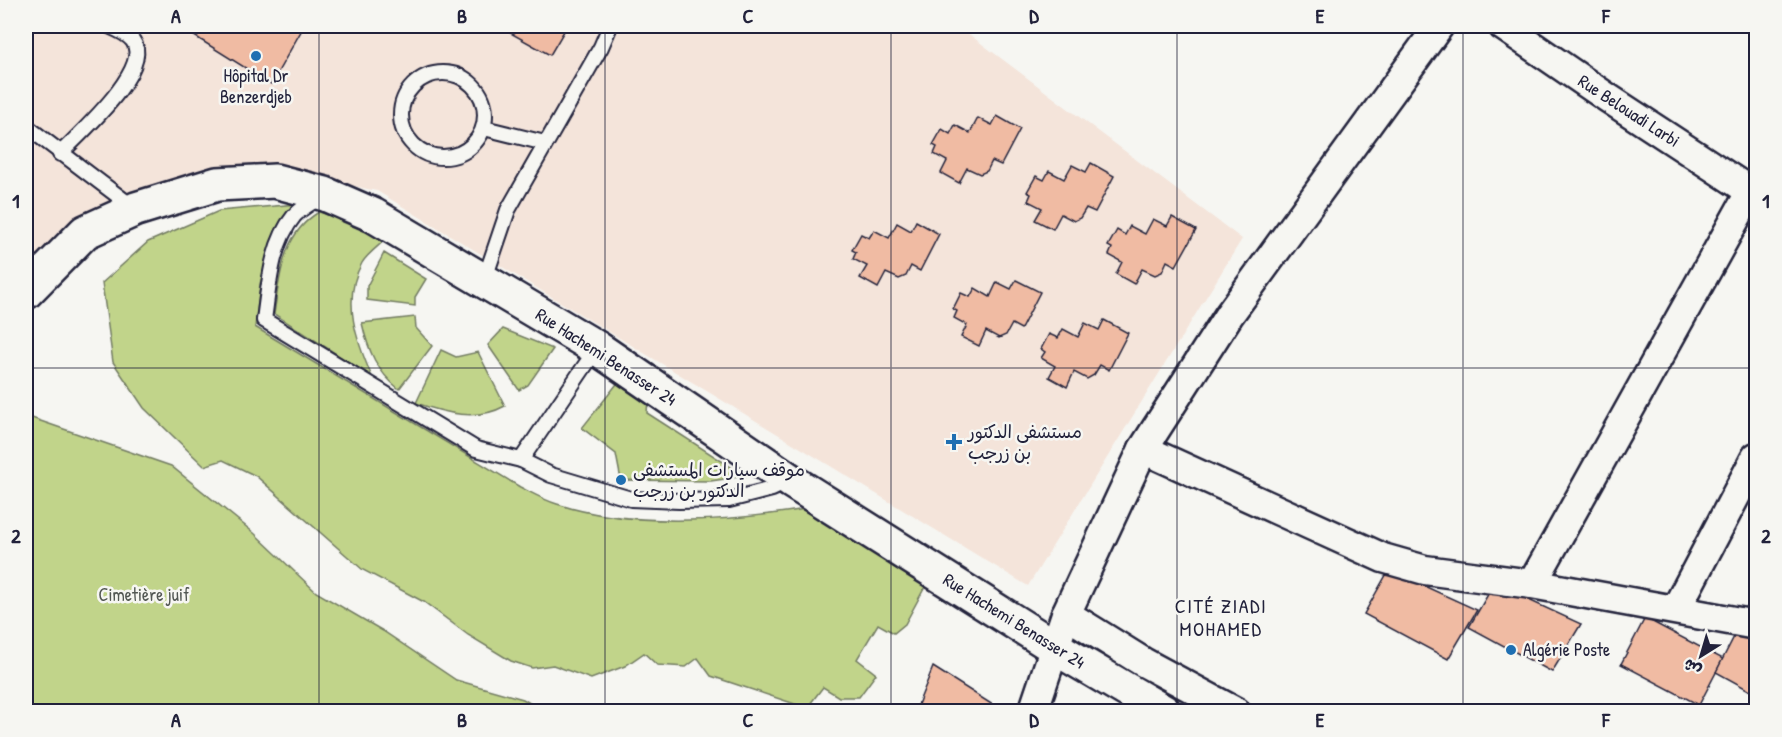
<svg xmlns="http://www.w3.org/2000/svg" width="1782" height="737" font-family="'Patrick Hand','Playpen Sans Arabic',sans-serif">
  <rect width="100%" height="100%" fill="#f6f6f2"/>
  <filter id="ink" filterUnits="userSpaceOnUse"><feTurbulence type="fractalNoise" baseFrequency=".0167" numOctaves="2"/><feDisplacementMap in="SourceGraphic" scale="12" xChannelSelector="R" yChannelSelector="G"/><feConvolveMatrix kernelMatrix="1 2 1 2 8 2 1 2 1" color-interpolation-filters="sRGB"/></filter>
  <g filter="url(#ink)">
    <polygon fill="#f4e4da" points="26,26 958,26 1242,239 1028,586 377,191 268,168 113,210 26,298"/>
    <g fill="#c1d48a" stroke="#727b62" stroke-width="1.5">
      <path d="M 298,204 L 275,234 L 260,284 L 255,327 L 520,487 C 532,493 544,500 557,504 C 635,530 744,520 824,506 L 926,585 L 905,624 L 894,633 L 878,624 L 857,659 L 876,674 L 859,697 L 839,697 L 823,687 L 807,708 L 711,676 L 698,658 L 686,667 L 657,665 L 644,653 L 625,666 L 591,679 L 553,665 L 532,668 L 511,661 L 468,635 L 424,602 L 363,570 L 256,476 L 223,460 L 204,466 L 144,408 L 113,362 L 102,283 L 148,242 L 219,211 Z"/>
      <path d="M 319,212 L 347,219 L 388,237 C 380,245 367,254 362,263 C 341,300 357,342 372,377 L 274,314 C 280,275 282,234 319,212 Z"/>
      <polygon points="384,253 426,279 415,297 415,306 367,300 367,286"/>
      <path d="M 415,317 L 416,328 L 432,346 L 399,389 C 377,372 368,350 362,323 Z"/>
      <polygon points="503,329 553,349 528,385 519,390 488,345"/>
      <path d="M 441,350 L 456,357 L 478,352 L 505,406 C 476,422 445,413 416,403 Z"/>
      <polygon points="620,380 648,398 647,413 745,476 711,481 621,480 616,454 582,428"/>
      <polygon points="26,416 171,466 254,533 316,592 383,631 456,680 523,699 543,711 26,711"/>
    </g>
    <g fill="#f0bba3" stroke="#22223b" stroke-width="1.5">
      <polygon points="181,26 304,26 271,84 180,27"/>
      <polygon points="498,26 567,26 550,55"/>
      <polygon points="997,116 1020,129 1001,165 992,161 987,171 980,174 967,168 959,183 941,173 947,161 934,154 937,147 933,145 942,129 950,134 955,125 970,133 978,118 992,125"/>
      <polygon points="1091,163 1114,176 1095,212 1086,208 1080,218 1074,221 1061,214 1053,229 1035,220 1042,208 1028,201 1031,194 1027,192 1036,176 1044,180 1049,171 1064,179 1072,165 1086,172"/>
      <polygon points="1172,217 1196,230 1176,266 1167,261 1162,272 1155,275 1142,269 1134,284 1116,274 1122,262 1109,255 1112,248 1108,246 1117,230 1125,235 1130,226 1145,234 1153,219 1167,226"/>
      <polygon points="916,221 939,234 920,271 911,266 906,276 899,279 886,273 878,288 860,278 867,266 853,259 856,252 852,250 861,234 869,238 874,230 889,238 897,223 911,231"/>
      <polygon points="1016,280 1040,292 1021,329 1012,324 1006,335 999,338 986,331 979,346 961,337 967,325 954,318 957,311 953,309 961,293 970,297 975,288 990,297 997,282 1011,289"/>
      <polygon points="1104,320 1128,333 1109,370 1100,365 1094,375 1087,379 1074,372 1067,387 1049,377 1055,366 1041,358 1045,352 1041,349 1049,334 1058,338 1063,329 1078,337 1085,323 1099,330"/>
      <polygon points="1389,570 1477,610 1448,659 1364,614"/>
      <polygon points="1494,584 1581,624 1552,672 1469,627"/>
      <polygon points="1645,618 1723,659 1699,705 1621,664"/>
      <polygon points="1740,625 1756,633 1756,694 1716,672"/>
      <polygon points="933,667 1004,712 915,712"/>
    </g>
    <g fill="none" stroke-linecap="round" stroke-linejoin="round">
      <defs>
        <g id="lane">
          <circle cx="443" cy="115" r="42"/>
          <polyline points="26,126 134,208"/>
          <polyline points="484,128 545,143"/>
          <path d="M 60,154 C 79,134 153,69 133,41 C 128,34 116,29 109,26"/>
          <path d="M 321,196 C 313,202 301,208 294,216 C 271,244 269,286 264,320 L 476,449 L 521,460 L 551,475 L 631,499 L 679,501 L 729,500 L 772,489 L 789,481"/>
          <polyline points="484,281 508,210 601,47 610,26"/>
          <polyline points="521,460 597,348"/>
        </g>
        <g id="street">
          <polyline points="1503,26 1608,98 1756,195"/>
          <polyline points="1143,449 1383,558 1425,570 1532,584 1756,625"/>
          <polyline points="1532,584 1751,191"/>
          <polyline points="1676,609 1756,457"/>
          <polyline points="1066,614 1143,662 1236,712"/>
          <polyline points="1033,712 1066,614 1143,449 1229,315 1439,26"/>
        </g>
        <polyline id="secondary" points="26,292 85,232 136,209 217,184 275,181 325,194 373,215 597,348 791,481 1054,647 1164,712"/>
      </defs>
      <use href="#lane" stroke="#22223b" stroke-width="18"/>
      <use href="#street" stroke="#22223b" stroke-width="33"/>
      <use href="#secondary" stroke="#22223b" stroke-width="38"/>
      <use href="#lane" stroke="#f6f6f2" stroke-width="14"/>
      <use href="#street" stroke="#f6f6f2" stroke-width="28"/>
      <use href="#secondary" stroke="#f6f6f2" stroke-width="33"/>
    </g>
  </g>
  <path fill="none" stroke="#22223b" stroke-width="1.5" stroke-opacity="0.55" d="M 319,26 L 319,712M 605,26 L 605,712M 891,26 L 891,712M 1177,26 L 1177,712M 1463,26 L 1463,712M 26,368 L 1756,368"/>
  <g fill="#1f6fb2" stroke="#f6f6f2" stroke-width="2">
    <circle cx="256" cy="56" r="6"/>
    <path d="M951 433h6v6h6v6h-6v6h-6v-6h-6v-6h6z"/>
    <circle cx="621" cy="480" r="6"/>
    <circle cx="1511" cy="650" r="6"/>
  </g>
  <g text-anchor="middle" stroke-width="5" stroke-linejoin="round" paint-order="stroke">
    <g font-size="18" fill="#22223b" stroke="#f6f6f2" text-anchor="start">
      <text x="256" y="82" text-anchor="middle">Hôpital Dr<tspan x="256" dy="21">Benzerdjeb</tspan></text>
      <text x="968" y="438">مستشفى الدكتور<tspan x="968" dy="21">بن زرجب</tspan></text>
      <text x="633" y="476">موقف سيارات المستشفى<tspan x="633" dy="21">الدكتور بن زرجب</tspan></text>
      <text x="1523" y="656">Algérie Poste</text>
    </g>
    <g font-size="18" fill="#22223b" stroke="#f6f6f2">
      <text transform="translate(1629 111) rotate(33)" y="6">Rue Belouadi Larbi</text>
      <text transform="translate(606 357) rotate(33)" y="6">Rue Hachemi Benasser 24</text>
      <text transform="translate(1014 621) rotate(32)" y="6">Rue Hachemi Benasser 24</text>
    </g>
    <g font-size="18" fill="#525753" stroke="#f6f6f2">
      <text x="144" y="601">Cimetière juif</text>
    </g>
    <g font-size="20" letter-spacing="1.5" fill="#22223b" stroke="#f6f6f2">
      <text x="1221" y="613">CITÉ ZIADI<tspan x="1221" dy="23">MOHAMED</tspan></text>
    </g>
  </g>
  <rect width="1782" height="737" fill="none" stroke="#f6f6f2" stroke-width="66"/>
  <g transform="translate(1701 656) rotate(217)" stroke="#f6f6f2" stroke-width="4.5" paint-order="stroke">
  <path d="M0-4.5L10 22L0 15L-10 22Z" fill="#22223b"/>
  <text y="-9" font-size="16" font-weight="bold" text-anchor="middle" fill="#22223b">ش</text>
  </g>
  <rect x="33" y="33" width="1716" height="671" fill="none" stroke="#22223b" stroke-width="2"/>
  <g font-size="20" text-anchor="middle" font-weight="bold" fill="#22223b">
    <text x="176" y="23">A</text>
    <text x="462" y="23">B</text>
    <text x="748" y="23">C</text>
    <text x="1034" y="23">D</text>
    <text x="1320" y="23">E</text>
    <text x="1606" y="23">F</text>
    <text x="16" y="208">1</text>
    <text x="1766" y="208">1</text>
    <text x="16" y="543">2</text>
    <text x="1766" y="543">2</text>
    <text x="176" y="727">A</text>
    <text x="462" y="727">B</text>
    <text x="748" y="727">C</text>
    <text x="1034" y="727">D</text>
    <text x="1320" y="727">E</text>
    <text x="1606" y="727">F</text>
  </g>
</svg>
